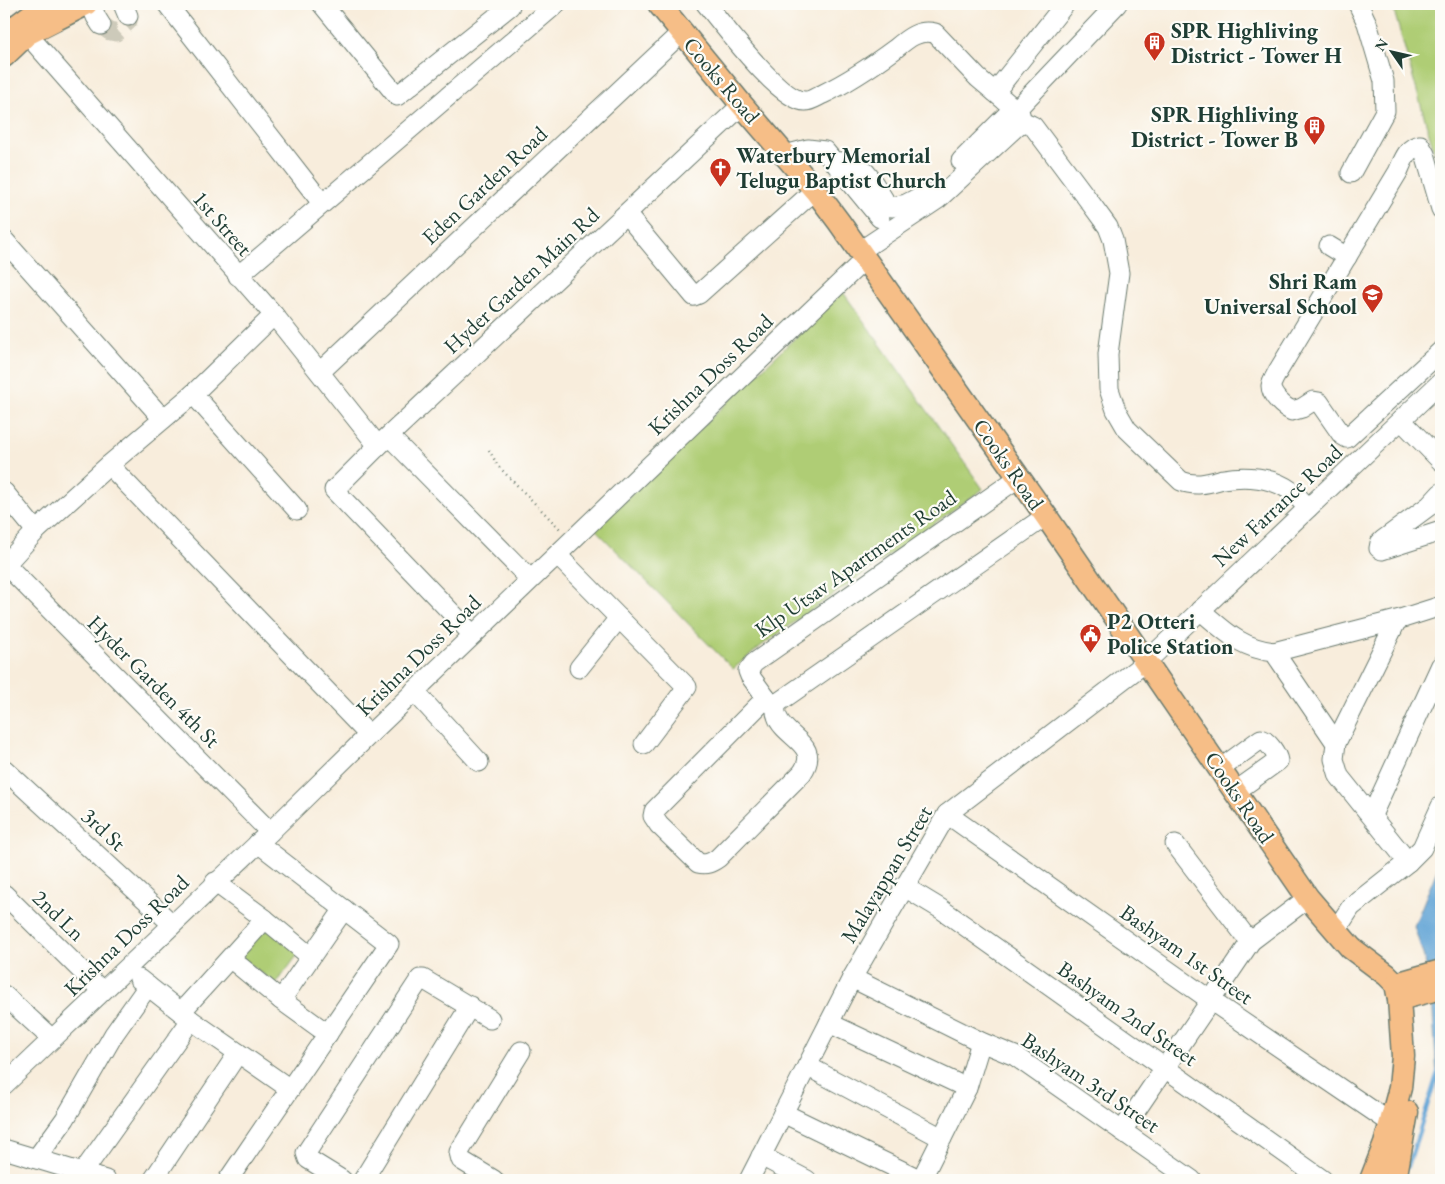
<svg xmlns="http://www.w3.org/2000/svg" width="1445" height="1184" font-family="'EB Garamond',serif">
  <rect width="100%" height="100%" fill="#fdfcf7"/>
  <filter id="ink" filterUnits="userSpaceOnUse"><feTurbulence type="fractalNoise" baseFrequency=".02" numOctaves="2"/><feDisplacementMap in="SourceGraphic" scale="10" xChannelSelector="R" yChannelSelector="G"/><feConvolveMatrix kernelMatrix="1 2 1 2 8 2 1 2 1" color-interpolation-filters="sRGB"/></filter>
  <filter id="wash" filterUnits="userSpaceOnUse"><feTurbulence type="fractalNoise" baseFrequency=".0096" numOctaves="4" result="noise"/><feDisplacementMap in="SourceGraphic" scale="20" xChannelSelector="R" yChannelSelector="G"/><feGaussianBlur stdDeviation="1.12" result="paint"/><feColorMatrix in="noise" values="0 0 0 0 0 0 0 0 0 0 0 0 0 0 0 0 0 1.4 0 .05"/><feComposite in="paint" operator="in"/></filter>
  <g filter="url(#wash)">
    <rect width="100%" height="100%" fill="#f8eddc"/>
    <g fill="#afcd75" stroke="#678554">
      <polygon points="1392,4 1441,4 1441,175"/>
      <polygon points="843,292 983,489 761,646 733,669 595,529"/>
      <polygon points="262,925 299,953 276,984 239,956"/>
    </g>
    <polygon fill="#62a4d6" stroke="#407085" points="1441,860 1441,1098 1438,1095 1432,997 1425,961 1414,926"/>
    <g fill="none" stroke-linecap="round" stroke-linejoin="round">
      <polyline stroke="#62a4d6" stroke-width="4" points="1408,1167 1441,1062"/>
    </g>
  </g>
  <g filter="url(#ink)">
    <g fill="none" stroke-linecap="round" stroke-linejoin="round">
      <polyline stroke="#cdcaba" stroke-width="19" stroke-dasharray="19 9" stroke-linecap="butt" points="101,25 110,31 116,32 128,21 128,16"/>
      <defs>
        <g id="minor">
          <polyline points="91,4 96,17 101,25"/>
          <polyline points="123,4 128,16"/>
          <polyline points="167,4 322,203"/>
          <polyline points="322,4 397,96 510,6"/>
          <path d="M 706,4 C 722,23 781,103 806,101 C 811,101 818,96 823,94 C 848,82 872,66 895,49 C 907,39 918,29 935,33 L 978,78 L 1016,110 L 1117,4"/>
          <polyline points="27,34 274,315 378,446"/>
          <polyline points="995,92 1065,4"/>
          <polyline points="785,155 808,149 825,151 880,218"/>
          <polyline points="961,161 1011,111 1016,110 1020,114 1021,118"/>
          <path d="M 835,162 C 866,159 871,181 886,203 L 892,207 L 906,204 L 927,193"/>
          <polyline points="1351,173 1385,111 1384,81 1367,23 1358,4"/>
          <path d="M 1441,209 L 1425,154 L 1420,145 C 1407,147 1403,161 1398,172 L 1278,371 C 1276,375 1272,381 1271,386 C 1271,396 1284,407 1292,411 L 1302,408 L 1313,401 L 1319,402 L 1342,435 L 1347,438 L 1441,351"/>
          <polyline points="626,214 694,296 699,294 815,190"/>
          <polyline points="4,240 163,419"/>
          <polyline points="1329,246 1347,257"/>
          <path d="M 860,251 L 938,199 L 1017,126 C 1023,122 1026,122 1033,126 L 1089,201 L 1108,227 L 1113,240 L 1119,273 L 1108,354 L 1109,389 L 1116,410 L 1127,429 L 1181,481 C 1196,487 1208,483 1223,479 C 1246,475 1272,477 1291,491 C 1298,496 1303,503 1308,508"/>
          <polyline points="238,276 556,4"/>
          <polyline points="320,372 682,32"/>
          <polyline points="193,394 297,510"/>
          <polyline points="1401,420 1441,461"/>
          <polyline points="389,436 530,579"/>
          <polyline points="109,465 369,735"/>
          <polyline points="1018,478 754,663 748,671 750,676 769,702 772,704 776,704 1046,516"/>
          <polyline points="4,492 36,531"/>
          <polyline points="1441,493 1429,506 1383,540 1380,543 1379,548 1382,550 1441,531"/>
          <polyline points="557,555 687,687 644,744"/>
          <polyline points="5,564 270,832"/>
          <polyline points="4,566 36,531 109,465 193,394 274,315"/>
          <path d="M 1200,610 C 1225,631 1240,648 1274,652 L 1336,743 L 1334,759 L 1339,776 L 1408,862 L 1351,907 L 1336,930"/>
          <polyline points="473,635 334,490 378,446 742,105"/>
          <polyline points="1274,652 1397,620 1441,606"/>
          <polyline points="579,668 619,618"/>
          <polyline points="414,691 479,762"/>
          <path d="M 766,698 L 654,811 L 653,816 L 659,825 L 698,863 C 706,865 711,863 718,858 L 802,773 C 822,744 784,738 777,716 C 775,712 776,708 776,704"/>
          <polyline points="1336,743 1397,620"/>
          <polyline points="4,769 172,924"/>
          <path d="M 1220,769 L 1261,739 C 1268,741 1277,754 1278,761 L 1236,791"/>
          <polyline points="947,814 1210,1000 1391,1123 1403,1121"/>
          <polyline points="1372,815 1441,665"/>
          <polyline points="1175,844 1243,933 1251,941"/>
          <polyline points="1408,862 1422,848 1441,806"/>
          <polyline points="215,882 265,919 311,957"/>
          <polyline points="903,886 941,909 1323,1180"/>
          <polyline points="4,894 102,991"/>
          <polyline points="231,959 281,1000 344,909"/>
          <polyline points="852,978 981,1042 1015,1056 1192,1180"/>
          <polyline points="139,979 191,1020 290,1089"/>
          <polyline points="4,995 52,1039"/>
          <polyline points="281,1000 328,1034"/>
          <polyline points="181,1012 265,919"/>
          <polyline points="829,1023 967,1088"/>
          <polyline points="807,1066 942,1138"/>
          <polyline points="4,1085 267,835 369,735 865,259"/>
          <polyline points="783,1113 921,1180"/>
          <polyline points="1122,1131 1251,941 1308,898"/>
          <polyline points="4,1149 106,1180"/>
          <polyline points="761,1156 807,1180"/>
          <polyline points="36,1159 65,1119 114,1034 148,986"/>
          <polyline points="83,1172 191,1020"/>
          <polyline points="153,1180 238,1053"/>
          <polyline points="228,1180 389,944 258,843"/>
          <polyline points="342,1180 308,1159 306,1153 420,979 423,979 490,1019"/>
          <polyline points="363,1180 470,1006"/>
          <polyline points="494,1180 461,1160 459,1152 521,1051"/>
          <polyline points="749,1180 852,978 947,814 1146,662 1441,382"/>
          <polyline points="921,1180 967,1088 981,1042"/>
        </g>
        <g id="major">
          <polyline points="659,4 742,105 815,190 839,222 1046,516 1308,898 1351,948 1387,975 1396,984 1399,999 1403,1056 1400,1088 1385,1144 1371,1180"/>
          <polyline points="8,32 35,12 51,4"/>
          <polyline points="4,56 27,34 86,4"/>
          <polyline points="1396,984 1441,971"/>
          <polyline points="1399,999 1441,988"/>
          <polyline points="1395,1180 1407,1112"/>
        </g>
      </defs>
      <use href="#minor" stroke="#6b7b6f" stroke-width="21"/>
      <use href="#major" stroke="#6b7b6f" stroke-width="25"/>
      <polyline stroke="#6b7b6f" stroke-width="2.5" stroke-dasharray="1 4" stroke-linecap="butt" points="489,450 498,466 562,531"/>
      <use href="#minor" stroke="#fff" stroke-width="19"/>
      <use href="#major" stroke="#f6be87" stroke-width="22"/>
    </g>
  </g>
  <defs>
    <symbol id="building-pin" viewBox="-11 -11 22 30"><path d="M0 17L-7.5 6A9.5 9.5 0 1 1 7.5 6Z" fill="#c8321e" stroke="#fdfcf7"/><path d="M-4-6H4V6H1V3H-1V6H-4ZM-2.5-4.3h1.7v1.8h-1.7ZM.8-4.3h1.7v1.8H.8ZM-2.5-1h1.7V.8h-1.7ZM.8-1h1.7V.8H.8Z" fill="#fff"/></symbol>
    <symbol id="church-pin" viewBox="-11 -11 22 30"><path d="M0 17L-7.5 6A9.5 9.5 0 1 1 7.5 6Z" fill="#c8321e" stroke="#fdfcf7"/><path d="M-1.2-6h2.4v3.5h3.3v2.4h-3.3V6h-2.4V-.1h-3.3v-2.4h3.3Z" fill="#fff"/></symbol>
    <symbol id="school-pin" viewBox="-11 -11 22 30"><path d="M0 17L-7.5 6A9.5 9.5 0 1 1 7.5 6Z" fill="#c8321e" stroke="#fdfcf7"/><path d="M0-5L7-2L0 1L-7-2ZM-4 1L0 2.5L4 1V4Q0 6-4 4Z" fill="#fff"/></symbol>
    <symbol id="civic-pin" viewBox="-11 -11 22 30"><path d="M0 17L-7.5 6A9.5 9.5 0 1 1 7.5 6Z" fill="#c8321e" stroke="#fdfcf7"/><path d="M-.6-6.5H3V-4.5H.6V-3L4-1V1h2V6H-6V1h2V-1L-.6-3ZM-1.2 2.5V6h2.4V2.5Z" fill="#fff"/></symbol>
  </defs>
  <g fill-rule="evenodd">
    <use href="#building-pin" x="1142" y="30" width="25" height="34"/>
    <use href="#building-pin" x="1302" y="114" width="25" height="34"/>
    <use href="#church-pin" x="708" y="156" width="25" height="34"/>
    <use href="#school-pin" x="1360" y="282" width="25" height="34"/>
    <use href="#civic-pin" x="1078" y="622" width="25" height="34"/>
  </g>
  <g text-anchor="middle" stroke-width="4.5" stroke-linejoin="round" paint-order="stroke">
    <g font-size="22" font-weight="bold" fill="#1f3d34" stroke="#fdfcf7" text-anchor="start">
      <text x="1171" y="38">SPR Highliving<tspan x="1171" dy="25">District - Tower H</tspan></text>
      <text x="1298" y="122" text-anchor="end">SPR Highliving<tspan x="1298" dy="25">District - Tower B</tspan></text>
      <text x="736" y="163">Waterbury Memorial<tspan x="736" dy="25">Telugu Baptist Church</tspan></text>
      <text x="1357" y="289" text-anchor="end">Shri Ram<tspan x="1357" dy="25">Universal School</tspan></text>
      <text x="1107" y="629">P2 Otteri<tspan x="1107" dy="25">Police Station</tspan></text>
    </g>
    <g font-size="22" fill="#1f3d34" stroke="#fdfcf7">
      <text transform="translate(722 80) rotate(50)" y="8">Cooks Road</text>
      <text transform="translate(484 185) rotate(-43)" y="8">Eden Garden Road</text>
      <text transform="translate(223 223) rotate(49)" y="8">1st Street</text>
      <text transform="translate(521 280) rotate(-43)" y="8">Hyder Garden Main Rd</text>
      <text transform="translate(710 374) rotate(-44)" y="8">Krishna Doss Road</text>
      <text transform="translate(1009 464) rotate(55)" y="8">Cooks Road</text>
      <text transform="translate(1277 505) rotate(-43)" y="8">New Farrance Road</text>
      <text transform="translate(855 563) rotate(-35)" y="8">Klp Utsav Apartments Road</text>
      <text transform="translate(418 655) rotate(-44)" y="8">Krishna Doss Road</text>
      <text transform="translate(154 681) rotate(45)" y="8">Hyder Garden 4th St</text>
      <text transform="translate(1240 797) rotate(56)" y="8">Cooks Road</text>
      <text transform="translate(104 829) rotate(43)" y="8">3rd St</text>
      <text transform="translate(886 874) rotate(-59)" y="8">Malayappan Street</text>
      <text transform="translate(59 915) rotate(44)" y="8">2nd Ln</text>
      <text transform="translate(126 935) rotate(-44)" y="8">Krishna Doss Road</text>
      <text transform="translate(1187 954) rotate(35)" y="8">Bashyam 1st Street</text>
      <text transform="translate(1128 1013) rotate(35)" y="8">Bashyam 2nd Street</text>
      <text transform="translate(1091 1082) rotate(34)" y="8">Bashyam 3rd Street</text>
    </g>
  </g>
  <rect width="1445" height="1184" fill="none" stroke="#fdfcf7" stroke-width="20"/>
  <g transform="translate(1392 52) rotate(304)" stroke="#fdfcf7" stroke-width="4" paint-order="stroke">
  <path d="M0-4L9 19L0 12L-9 19Z" fill="#1f3d34"/>
  <text y="-8" font-size="14" font-weight="bold" text-anchor="middle" fill="#1f3d34">N</text>
  </g>
</svg>
